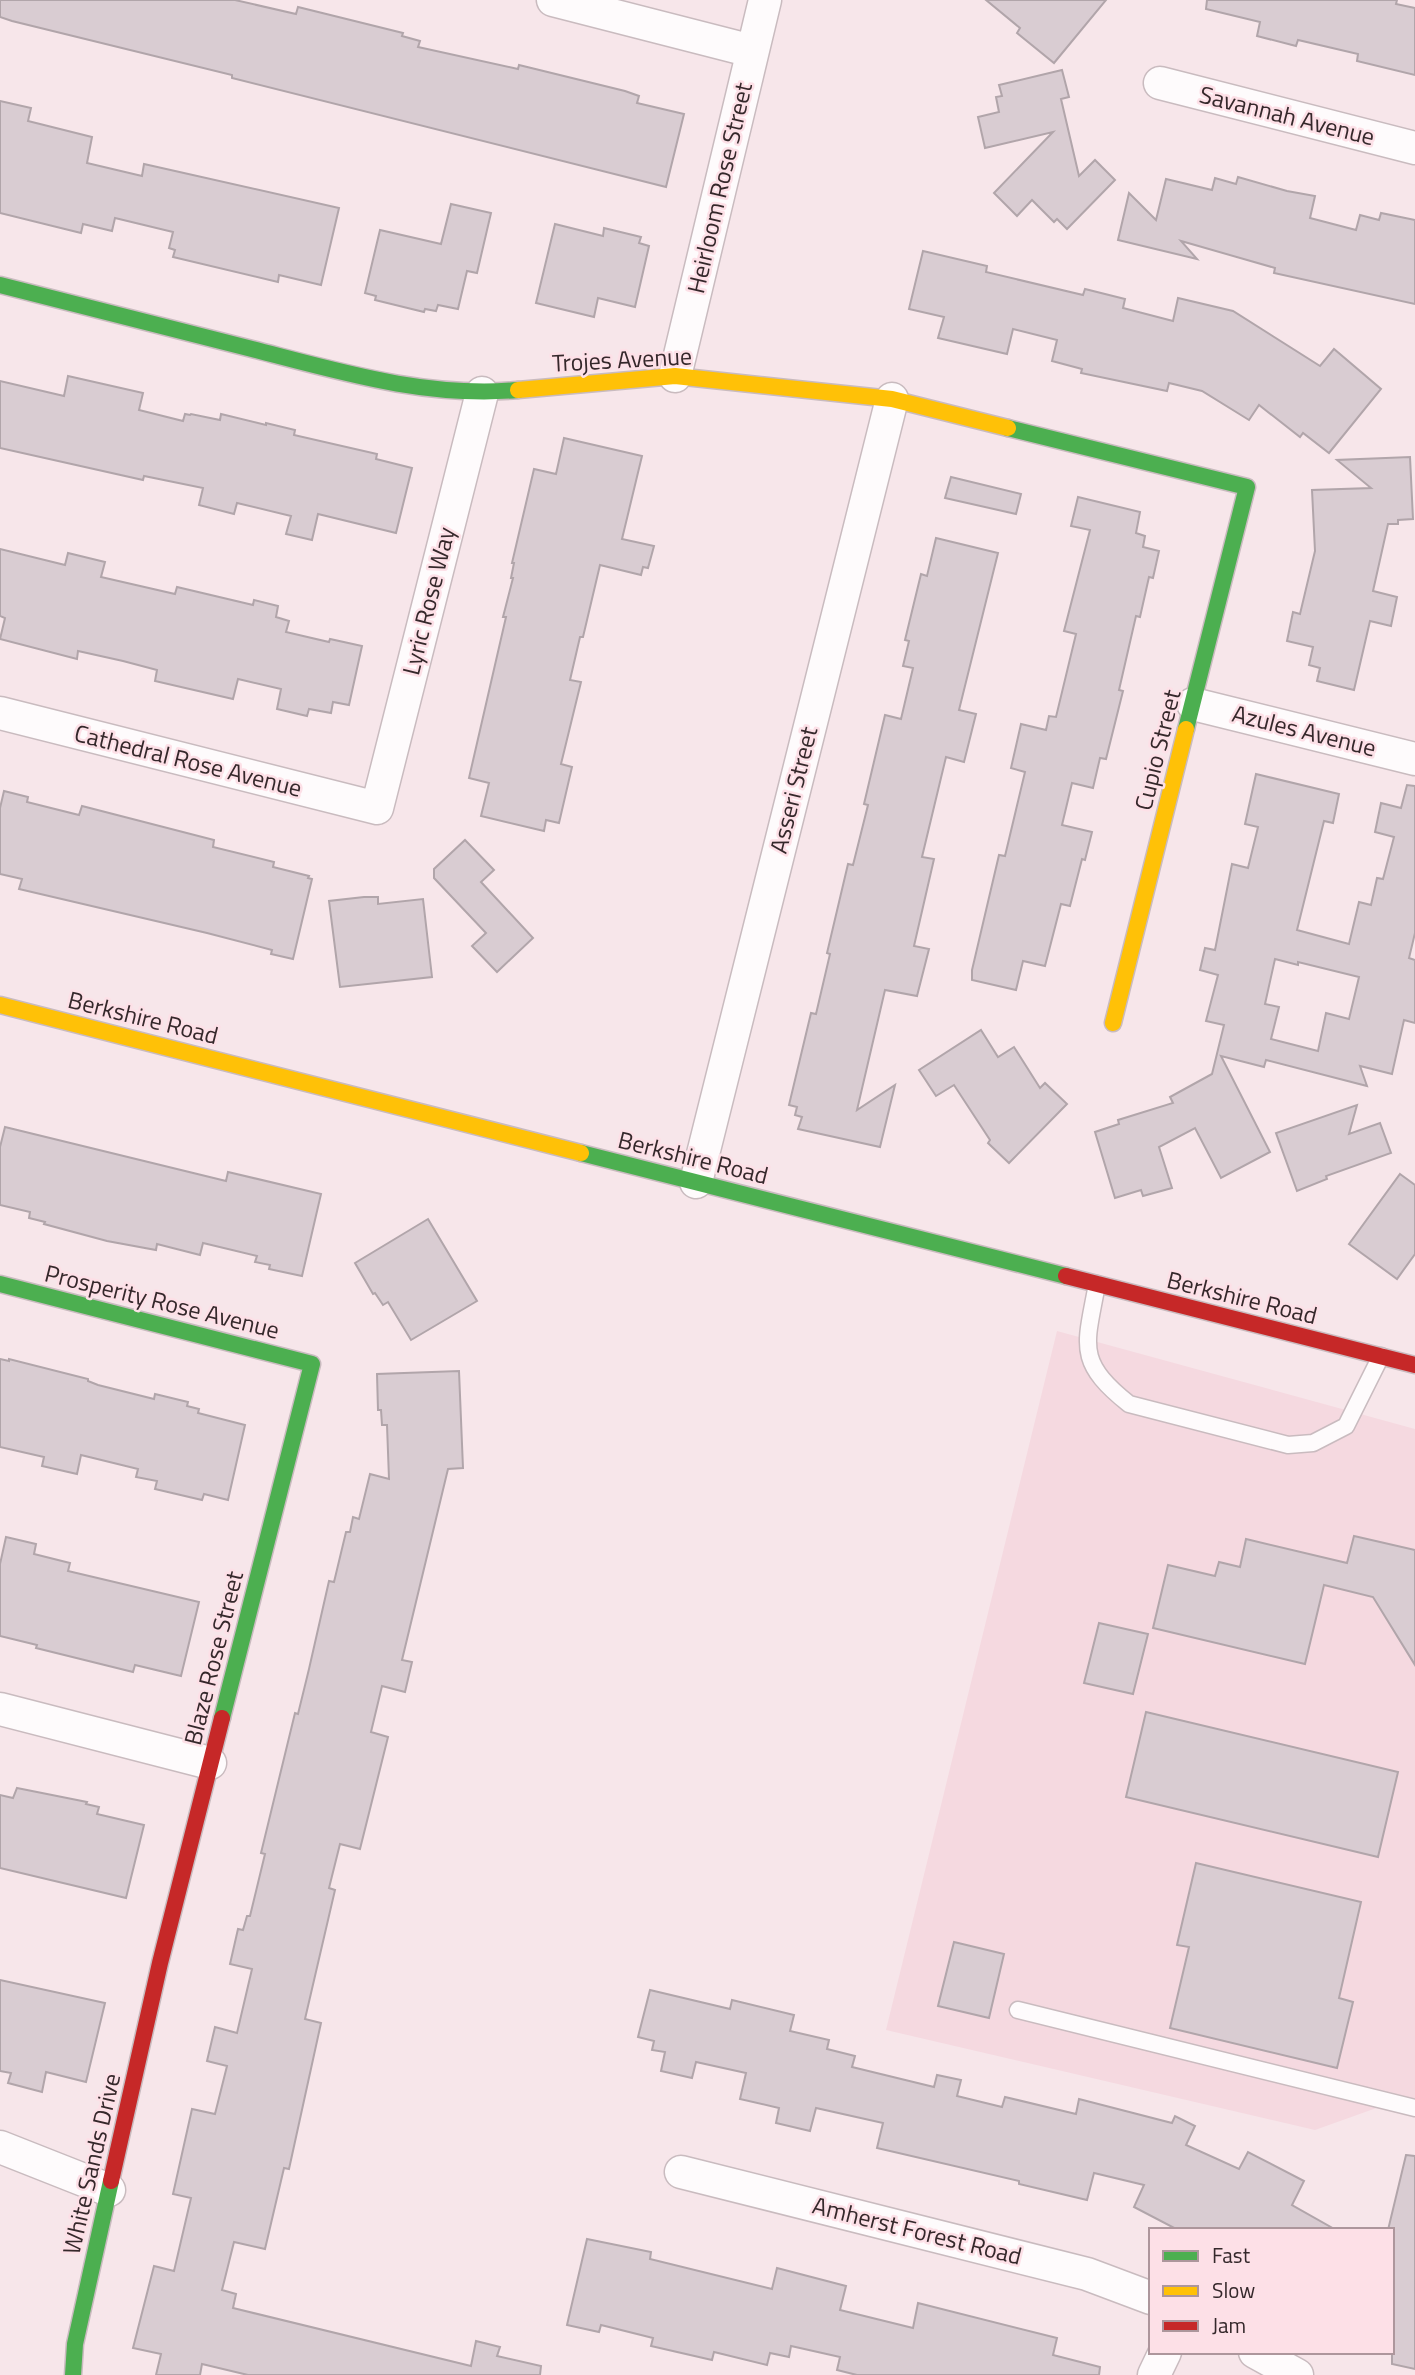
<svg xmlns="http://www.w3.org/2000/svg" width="1415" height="2375" font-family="'Titillium Web',sans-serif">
  <rect width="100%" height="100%" fill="#f7e6ea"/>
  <polygon fill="#f5d9e0" points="1057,1331 1415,1429 1415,2116 1382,2106 1315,2130 886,2030"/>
  <g fill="#d9ccd2" stroke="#b1a5aa" stroke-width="2" fill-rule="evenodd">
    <polygon points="0,0 235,0 296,14 298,7 403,33 402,36 420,41 418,47 518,69 519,65 625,91 639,96 637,103 684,114 666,187 232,78 232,75 12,21 0,17"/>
    <polygon points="986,0 1106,0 1054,63 1017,33 1020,28"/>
    <polygon points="1207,0 1397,0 1396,4 1415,8 1415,75 1357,61 1358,54 1298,40 1296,46 1257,36 1260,22 1206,9"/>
    <polygon points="1062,70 1069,97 1061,99 1079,176 1095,160 1115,180 1067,229 1057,219 1054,222 1032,200 1017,216 994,193 1053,132 985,148 978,117 999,112 996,97 1002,96 999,85"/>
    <polygon points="0,101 31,108 28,121 92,137 87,163 142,176 144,164 339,208 321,285 279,275 278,282 173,257 175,250 169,248 173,232 115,218 112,231 83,224 81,233 0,213"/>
    <polygon points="1238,177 1287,191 1315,196 1310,218 1356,230 1360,215 1379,220 1381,213 1415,220 1415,304 1274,273 1275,268 1181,241 1197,259 1118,240 1129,193 1156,220 1166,179 1212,190 1215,178 1236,184"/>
    <polygon points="451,204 491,213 477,273 467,271 458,309 438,305 436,311 425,309 424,312 375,300 376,296 365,293 380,230 441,244"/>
    <polygon points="555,224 603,236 604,228 641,237 639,243 649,246 635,307 598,298 594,317 536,303"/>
    <polygon points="923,251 987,266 986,272 1083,295 1085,289 1125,299 1123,308 1173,321 1178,298 1233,311 1320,366 1334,349 1381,389 1329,453 1303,433 1300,437 1259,405 1249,420 1202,391 1169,383 1167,391 1081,373 1082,369 1052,361 1057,340 1013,329 1007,354 938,338 944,317 909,309"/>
    <polygon points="68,376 143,393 139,410 183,421 185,414 190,415 191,414 220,420 221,414 266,425 266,423 295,430 294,435 377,454 376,459 412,468 396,533 318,514 312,540 286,534 291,516 237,503 234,514 199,505 203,488 144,476 143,480 0,448 0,381 64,396"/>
    <polygon points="564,438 642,456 622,539 654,546 648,568 643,567 641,575 600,565 583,637 580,637 570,680 581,682 561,764 572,767 559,823 546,820 544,831 481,816 489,783 469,778 506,617 503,617 513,578 511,578 514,563 512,563 534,469 556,474"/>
    <polygon points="1410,457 1413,519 1398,520 1398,524 1388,524 1373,591 1397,597 1391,626 1370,621 1354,690 1317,681 1320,668 1309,665 1313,647 1287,641 1293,612 1300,614 1315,551 1312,490 1371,488 1337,460"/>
    <polygon points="951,477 1021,494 1016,514 945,498"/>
    <polygon points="1078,497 1140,512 1136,533 1145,536 1143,547 1159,551 1153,578 1149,577 1140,617 1136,616 1119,690 1123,691 1106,759 1100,758 1093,788 1072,783 1062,825 1092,832 1085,860 1082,859 1070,906 1061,904 1045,966 1023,961 1016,990 972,980 972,970 999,855 1005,856 1025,772 1011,768 1021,724 1046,730 1049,716 1056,717 1076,634 1064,631 1090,530 1071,526"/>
    <polygon points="936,538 998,553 959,710 976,714 964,762 946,757 922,857 934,859 914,946 929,949 917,996 885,990 857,1110 895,1085 880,1147 798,1129 802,1117 795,1115 797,1107 789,1105 811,1013 816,1014 830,954 827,953 848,864 853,865 868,805 864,804 885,715 901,719 913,668 903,666 909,641 905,640 921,574 927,576"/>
    <polygon points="0,549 65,565 68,553 105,562 101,577 175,594 177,587 253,605 254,600 278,606 276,617 289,621 286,632 329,642 330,639 362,646 349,705 333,702 331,713 309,709 307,716 277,709 281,689 238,679 233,699 155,681 157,670 123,661 78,651 77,659 0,639 5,618 0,616"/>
    <path d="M 1256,774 L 1339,794 L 1333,823 L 1324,821 L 1297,930 L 1349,944 L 1359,902 L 1371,905 L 1377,878 L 1383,879 L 1394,837 L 1375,832 L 1381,803 L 1401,808 L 1407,785 L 1415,786 L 1415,933 L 1409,958 L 1415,960 L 1415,1023 L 1404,1020 L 1392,1074 L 1360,1066 L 1367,1086 L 1266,1060 L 1264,1067 L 1221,1056 L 1270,1152 L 1221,1178 L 1195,1128 L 1159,1147 L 1172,1188 L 1143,1196 L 1141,1190 L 1115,1198 L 1095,1132 L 1119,1124 L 1118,1120 L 1173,1103 L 1170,1097 L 1212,1074 L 1224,1025 L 1206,1021 L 1218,975 L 1200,970 L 1205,948 L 1215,950 L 1232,864 L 1248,868 L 1258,827 L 1245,824 ZM 1275,959 L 1298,965 L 1298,962 L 1359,977 L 1349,1019 L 1326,1013 L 1318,1051 L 1271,1039 L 1279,1007 L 1265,1004 Z"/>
    <polygon points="4,791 28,797 27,802 79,815 82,806 214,840 213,847 274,862 273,867 309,876 308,878 312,879 293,959 271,954 272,950 207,933 19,889 22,879 0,874 0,808"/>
    <polygon points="465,840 494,870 481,882 533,938 497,972 472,946 486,933 434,878 434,869"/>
    <polygon points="364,897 378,897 378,904 423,899 432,977 340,987 329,901"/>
    <polygon points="981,1030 998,1057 1014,1047 1040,1088 1045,1083 1067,1104 1009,1163 988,1143 990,1140 954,1085 936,1096 919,1070"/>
    <polygon points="1357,1105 1349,1134 1380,1123 1391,1153 1326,1176 1327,1179 1297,1191 1276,1133"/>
    <polygon points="5,1127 226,1181 228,1172 321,1194 302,1276 269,1269 270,1265 255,1262 257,1256 203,1243 200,1255 157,1244 156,1250 107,1241 44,1224 45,1222 29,1218 30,1212 0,1205 0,1147"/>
    <polygon points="1400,1174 1415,1185 1415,1254 1397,1279 1349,1244"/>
    <polygon points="428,1219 477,1301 411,1340 388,1302 383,1305 375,1293 373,1294 355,1263"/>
    <polygon points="0,1359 9,1361 9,1359 88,1379 88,1381 98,1385 154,1399 155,1394 188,1402 187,1406 199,1409 198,1413 245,1425 228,1500 204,1494 202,1500 155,1489 157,1481 136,1477 138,1469 81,1455 77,1474 42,1466 44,1457 0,1447"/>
    <polygon points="459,1371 463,1468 448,1469 402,1660 412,1662 405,1692 382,1686 371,1732 388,1737 360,1849 340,1844 329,1888 335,1890 305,2019 321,2023 289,2169 284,2168 265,2249 234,2242 222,2290 236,2294 233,2308 471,2366 476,2341 500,2347 497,2356 541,2366 540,2375 248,2375 202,2364 200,2375 156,2375 161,2354 133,2348 154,2266 174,2271 191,2198 173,2194 192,2109 215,2114 227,2066 207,2061 215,2027 237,2033 252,1969 230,1964 238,1929 243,1930 247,1916 250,1916 265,1854 261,1853 295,1713 298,1714 309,1669 329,1581 334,1582 346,1532 350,1532 353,1517 359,1519 370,1474 389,1479 387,1425 382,1425 381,1410 378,1410 377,1374"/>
    <polygon points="1354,1536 1415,1550 1415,1665 1373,1597 1324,1585 1305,1664 1153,1628 1168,1565 1215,1576 1219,1562 1240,1567 1246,1539 1347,1563"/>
    <polygon points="6,1537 36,1544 34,1554 70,1563 68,1571 199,1602 181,1676 135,1665 133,1672 36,1648 37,1645 0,1636 0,1564"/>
    <polygon points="1099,1623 1148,1634 1133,1694 1084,1683"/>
    <polygon points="1146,1712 1398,1772 1378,1857 1126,1797"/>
    <polygon points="17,1788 87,1802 86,1804 99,1807 97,1814 144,1825 126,1898 0,1868 0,1795 13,1798"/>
    <polygon points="1196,1863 1361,1902 1339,1998 1353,2002 1337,2068 1170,2028 1189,1947 1177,1945"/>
    <polygon points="954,1942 1004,1954 989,2018 938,2006"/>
    <polygon points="0,1980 105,2003 86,2082 46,2072 42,2092 8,2083 11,2073 0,2071"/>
    <polygon points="650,1990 730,2009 732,2000 794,2015 790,2031 829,2040 827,2049 855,2056 852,2067 934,2087 937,2075 961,2080 957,2096 1002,2107 1005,2097 1076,2114 1079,2099 1172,2123 1175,2116 1195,2126 1186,2145 1239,2169 1248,2152 1304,2181 1292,2205 1336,2230 1178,2230 1134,2207 1144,2185 1094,2173 1087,2200 1019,2184 1019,2181 877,2148 883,2123 816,2108 810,2131 776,2123 779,2108 740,2099 746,2073 696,2062 692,2078 661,2071 665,2052 652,2050 654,2041 638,2037"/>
    <polygon points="1406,2155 1415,2156 1415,2369 1392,2364 1392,2230 1388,2230"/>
    <polygon points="587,2239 651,2252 650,2259 772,2289 777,2268 846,2286 840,2310 913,2328 918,2303 1057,2338 1053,2355 1100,2367 1099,2375 857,2375 837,2370 840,2357 791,2346 789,2357 770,2353 767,2365 714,2352 712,2360 651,2346 653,2338 601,2325 599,2332 567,2325"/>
  </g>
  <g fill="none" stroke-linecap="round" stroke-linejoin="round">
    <defs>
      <g id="lane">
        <path d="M 1097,1284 C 1086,1345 1075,1361 1129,1404 L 1288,1445 L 1313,1443 L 1346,1426 L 1381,1356"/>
        <polyline points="1018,2010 1415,2108"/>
      </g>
      <g id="street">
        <polyline points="553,0 752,51"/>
        <polyline points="1160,83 1415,148"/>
        <polyline points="675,376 765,0"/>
        <polyline points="1193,704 1415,759"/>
        <polyline points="0,713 377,808 482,393"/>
        <polyline points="696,1182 892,399"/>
        <polyline points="0,1709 210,1763"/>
        <polyline points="0,2147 109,2190"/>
        <polyline points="681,2172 1087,2274 1151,2298"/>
        <polyline points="1255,2352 1297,2375"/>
        <polyline points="1154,2375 1165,2352"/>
      </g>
      <g id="fast">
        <path d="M 0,285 C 84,306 168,328 252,349 C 341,372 426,398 518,390"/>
        <polyline points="1008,428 1247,487 1186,729"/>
        <polyline points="581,1153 1066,1276"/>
        <polyline points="0,1284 312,1364 222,1718"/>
        <polyline points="73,2375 75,2344 111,2181"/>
      </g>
      <g id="slow">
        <polyline points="518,390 675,376 892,399 1008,428"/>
        <polyline points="0,1005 581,1153"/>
        <polyline points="1113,1023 1186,729"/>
      </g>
      <g id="jam">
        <polyline points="1066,1276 1415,1365"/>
        <polyline points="111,2181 160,1963 222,1718"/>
      </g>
    </defs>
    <use href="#lane" stroke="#c9bbbf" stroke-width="19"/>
    <use href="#street" stroke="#c9bbbf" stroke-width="35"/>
    <use href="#fast" stroke="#c9bbbf" stroke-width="19"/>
    <use href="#slow" stroke="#c9bbbf" stroke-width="19"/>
    <use href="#jam" stroke="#c9bbbf" stroke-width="19"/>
    <use href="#lane" stroke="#fefbfc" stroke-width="16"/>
    <use href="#street" stroke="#fefbfc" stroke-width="32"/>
    <use href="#fast" stroke="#4caf50" stroke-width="16"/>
    <use href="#slow" stroke="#ffc107" stroke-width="16"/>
    <use href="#jam" stroke="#c62828" stroke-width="16"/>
  </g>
  <g text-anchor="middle" stroke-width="5" stroke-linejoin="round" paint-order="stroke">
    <g font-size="24" fill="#35282b" stroke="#fde0e7">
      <text transform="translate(1287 116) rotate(14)" y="8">Savannah Avenue</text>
      <text transform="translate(720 188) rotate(-77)" y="8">Heirloom Rose Street</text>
      <text transform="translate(622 360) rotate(-3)" y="8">Trojes Avenue</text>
      <text transform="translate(429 601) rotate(-76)" y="8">Lyric Rose Way</text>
      <text transform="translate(1304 731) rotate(14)" y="8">Azules Avenue</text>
      <text transform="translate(1158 750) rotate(-76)" y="8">Cupio Street</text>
      <text transform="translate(188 761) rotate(14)" y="8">Cathedral Rose Avenue</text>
      <text transform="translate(794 790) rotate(-76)" y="8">Asseri Street</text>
      <text transform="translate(143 1018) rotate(14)" y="8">Berkshire Road</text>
      <text transform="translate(693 1158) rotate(14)" y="8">Berkshire Road</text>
      <text transform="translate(1242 1298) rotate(14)" y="8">Berkshire Road</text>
      <text transform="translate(162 1302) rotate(14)" y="8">Prosperity Rose Avenue</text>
      <text transform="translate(214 1658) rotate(-76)" y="8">Blaze Rose Street</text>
      <text transform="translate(92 2164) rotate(-77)" y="8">White Sands Drive</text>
      <text transform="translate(917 2231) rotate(14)" y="8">Amherst Forest Road</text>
    </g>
  </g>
  <rect x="1149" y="2228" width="245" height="126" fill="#fde0e7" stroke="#ad969c" stroke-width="2"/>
  <rect x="1163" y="2251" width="35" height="10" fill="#4caf50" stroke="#ad969c" stroke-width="2"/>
  <text x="1212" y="2263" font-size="21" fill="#35282b">Fast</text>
  <rect x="1163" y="2286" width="35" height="10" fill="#ffc107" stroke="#ad969c" stroke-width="2"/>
  <text x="1212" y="2298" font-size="21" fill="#35282b">Slow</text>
  <rect x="1163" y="2321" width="35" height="10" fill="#c62828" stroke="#ad969c" stroke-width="2"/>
  <text x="1212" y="2333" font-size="21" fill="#35282b">Jam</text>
</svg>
